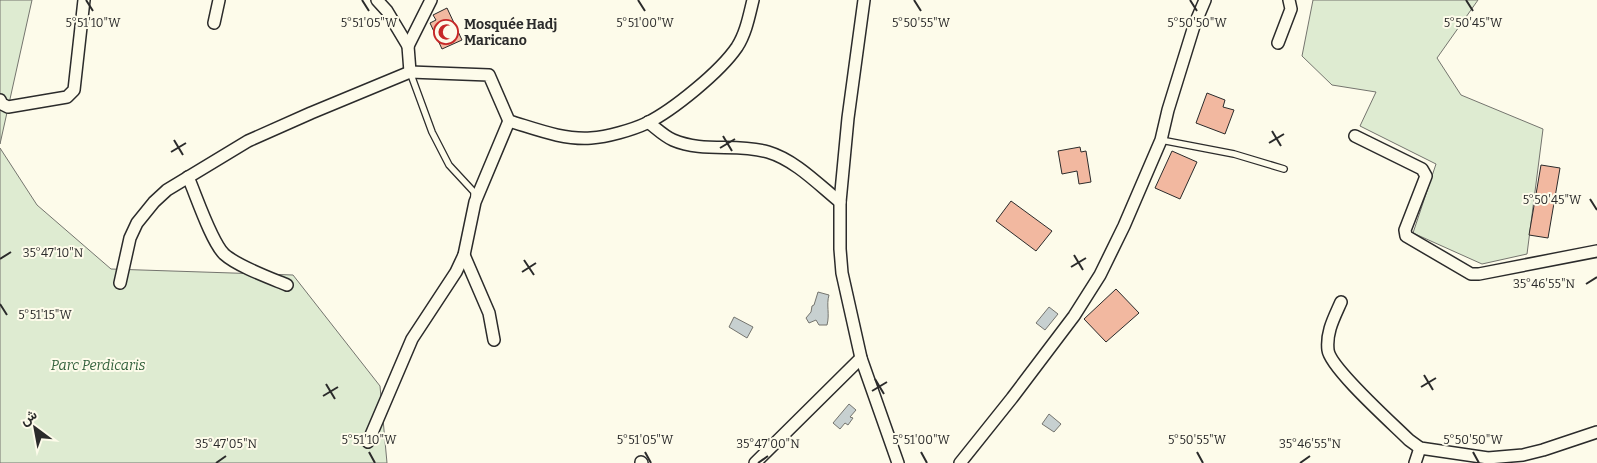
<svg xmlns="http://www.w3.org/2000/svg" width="1597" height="463" font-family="Bitter,Vazirmatn,serif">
  <rect width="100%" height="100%" fill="#fdfbea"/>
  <g fill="#deebd1" stroke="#74746e">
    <polygon points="0,0 32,0 0,144"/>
    <polygon points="1313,0 1478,0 1437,58 1461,95 1543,129 1527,254 1482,264 1413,233 1436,164 1360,126 1376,92 1332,85 1302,56"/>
    <polygon points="0,148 37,205 111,269 293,275 380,386 387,463 0,463"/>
  </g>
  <g fill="#c7d0d0" stroke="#74746e">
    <path d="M 818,292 L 829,295 C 826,305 830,314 827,325 L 819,325 L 816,320 L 809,323 L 806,318 L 811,312 L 812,306 L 814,305 Z"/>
    <polygon points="1049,307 1058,314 1045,330 1036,323"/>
    <polygon points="734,317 753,327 747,338 729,327"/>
    <polygon points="849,404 856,410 850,417 853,418 848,425 845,423 840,429 833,423"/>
    <polygon points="1049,414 1061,424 1054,432 1042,424"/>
  </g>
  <g fill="#f2b8a0" stroke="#2b2b2b">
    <polygon points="447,8 462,40 442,49 430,23 436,20 433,15"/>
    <polygon points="1207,93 1225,100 1223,107 1234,110 1225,134 1196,123"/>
    <polygon points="1080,147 1081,152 1086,151 1091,182 1079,184 1077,171 1062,174 1058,151"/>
    <polygon points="1172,151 1197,162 1180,199 1155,188"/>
    <polygon points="1541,165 1560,168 1548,238 1529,235"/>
    <polygon points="1011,201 1052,231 1036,251 996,221"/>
    <polygon points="1116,289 1139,313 1106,342 1084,319"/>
  </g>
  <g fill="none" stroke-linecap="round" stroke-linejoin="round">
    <defs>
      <g id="lane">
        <polyline points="410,72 432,132 449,165 474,192 474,198"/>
        <polyline points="1161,140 1234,154 1284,169"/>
      </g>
      <g id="street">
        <polyline points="377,0 387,11 408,46 410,72"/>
        <polyline points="864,0 848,118 840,202 840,249 842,273 861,358 898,463"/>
        <polyline points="214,23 219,0"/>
        <polyline points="1278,43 1291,9 1289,0"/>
        <polyline points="408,46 431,0"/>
        <polyline points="0,100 2,104 8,107 67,97 74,90 84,0"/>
        <path d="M 648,122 C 656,128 664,136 673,140 C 703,153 737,143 768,152 C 795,160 818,184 840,202"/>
        <polyline points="1355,136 1422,169 1426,176 1405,230 1406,236 1471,274 1479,274 1597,251"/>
        <path d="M 188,177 C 196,195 211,241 224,254 C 237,266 270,278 287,285"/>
        <polyline points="464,255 489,313 494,340"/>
        <path d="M 120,283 L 130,238 L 137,223 L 154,202 L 167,190 L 248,141 L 311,113 L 410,72 L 489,75 L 509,121 C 536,129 563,140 591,138 C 607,137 632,130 647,123 C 673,110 720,72 737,47 C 746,33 749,16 753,0"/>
        <path d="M 1341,302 C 1334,318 1326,332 1328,350 C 1330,368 1393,424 1409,440 L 1420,448 L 1488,458 L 1523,455 L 1543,450 L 1597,432"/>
        <polyline points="368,442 412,339 456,272 464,255 475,202 509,121"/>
        <polyline points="641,462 642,463"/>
        <polyline points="755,463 861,358"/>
        <polyline points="960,463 1012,398 1074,316 1100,275 1124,226 1161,140 1168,110 1194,26 1205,0"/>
        <polyline points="1415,463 1420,448"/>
      </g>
    </defs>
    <use href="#lane" stroke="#2b2b2b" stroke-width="8"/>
    <use href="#street" stroke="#2b2b2b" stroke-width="14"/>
    <use href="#lane" stroke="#fdfbea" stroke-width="5.5"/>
    <use href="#street" stroke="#fdfbea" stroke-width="11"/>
  </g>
  <path fill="none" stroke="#2b2b2b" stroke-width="2" d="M 86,0 L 93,11M 362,0 L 369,11M 638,0 L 645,11M 914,0 L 921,11M 1190,0 L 1197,11M 1466,0 L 1473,11M 1272,131 L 1281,146M 723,136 L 732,151M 174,140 L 183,155M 1269,143 L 1284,134M 720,148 L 735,139M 171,152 L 186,143M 1590,199 L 1597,210M 1074,255 L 1083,270M 0,259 L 11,252M 524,260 L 534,275M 1071,267 L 1086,258M 522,272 L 536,263M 1586,284 L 1597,277M 0,304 L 7,315M 1424,375 L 1433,390M 875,379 L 884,394M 326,384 L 335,399M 1421,387 L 1436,378M 872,391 L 887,382M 323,396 L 338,387M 369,452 L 375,463M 645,452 L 651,463M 921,452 L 927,463M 1197,452 L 1203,463M 1473,452 L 1479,463M 216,463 L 226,456M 758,463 L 768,456M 1300,463 L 1310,456"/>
  <defs>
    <symbol id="mosque-ring" viewBox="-11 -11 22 22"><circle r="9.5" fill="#fdfbea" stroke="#c62828" stroke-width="1.5"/><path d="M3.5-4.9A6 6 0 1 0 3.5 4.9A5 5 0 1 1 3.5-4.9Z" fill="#c62828"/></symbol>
  </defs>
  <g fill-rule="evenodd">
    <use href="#mosque-ring" x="432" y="18" width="28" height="28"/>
  </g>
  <g text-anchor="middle" stroke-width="4" stroke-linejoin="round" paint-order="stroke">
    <g font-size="14" font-weight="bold" fill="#2b2b2b" stroke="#fdfbea" text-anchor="start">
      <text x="464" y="29">Mosquée Hadj<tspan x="464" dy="16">Maricano</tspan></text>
    </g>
    <g font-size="14" font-style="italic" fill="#34623c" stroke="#fdfbea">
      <text x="98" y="370">Parc Perdicaris</text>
    </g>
  </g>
  <g font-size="12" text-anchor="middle" fill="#2b2b2b" stroke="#fdfbea" stroke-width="4" stroke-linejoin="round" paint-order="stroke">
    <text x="1473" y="27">5°50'45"W</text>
    <text x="93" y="27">5°51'10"W</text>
    <text x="369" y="27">5°51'05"W</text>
    <text x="645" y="27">5°51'00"W</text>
    <text x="921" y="27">5°50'55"W</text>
    <text x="1197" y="27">5°50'50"W</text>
    <text x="1552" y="204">5°50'45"W</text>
    <text x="53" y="257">35°47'10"N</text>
    <text x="1544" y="288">35°46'55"N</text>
    <text x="45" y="319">5°51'15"W</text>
    <text x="369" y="444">5°51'10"W</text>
    <text x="645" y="444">5°51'05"W</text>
    <text x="921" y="444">5°51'00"W</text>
    <text x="1197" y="444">5°50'55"W</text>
    <text x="1473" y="444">5°50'50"W</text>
    <text x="226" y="448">35°47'05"N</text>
    <text x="768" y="448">35°47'00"N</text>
    <text x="1310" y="448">35°46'55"N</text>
  </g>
  <g transform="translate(35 428) rotate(328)" stroke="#fdfbea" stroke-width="4" paint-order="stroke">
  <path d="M0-4L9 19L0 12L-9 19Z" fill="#2b2b2b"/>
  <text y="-8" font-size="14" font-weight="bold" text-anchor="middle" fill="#2b2b2b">ش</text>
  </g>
</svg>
